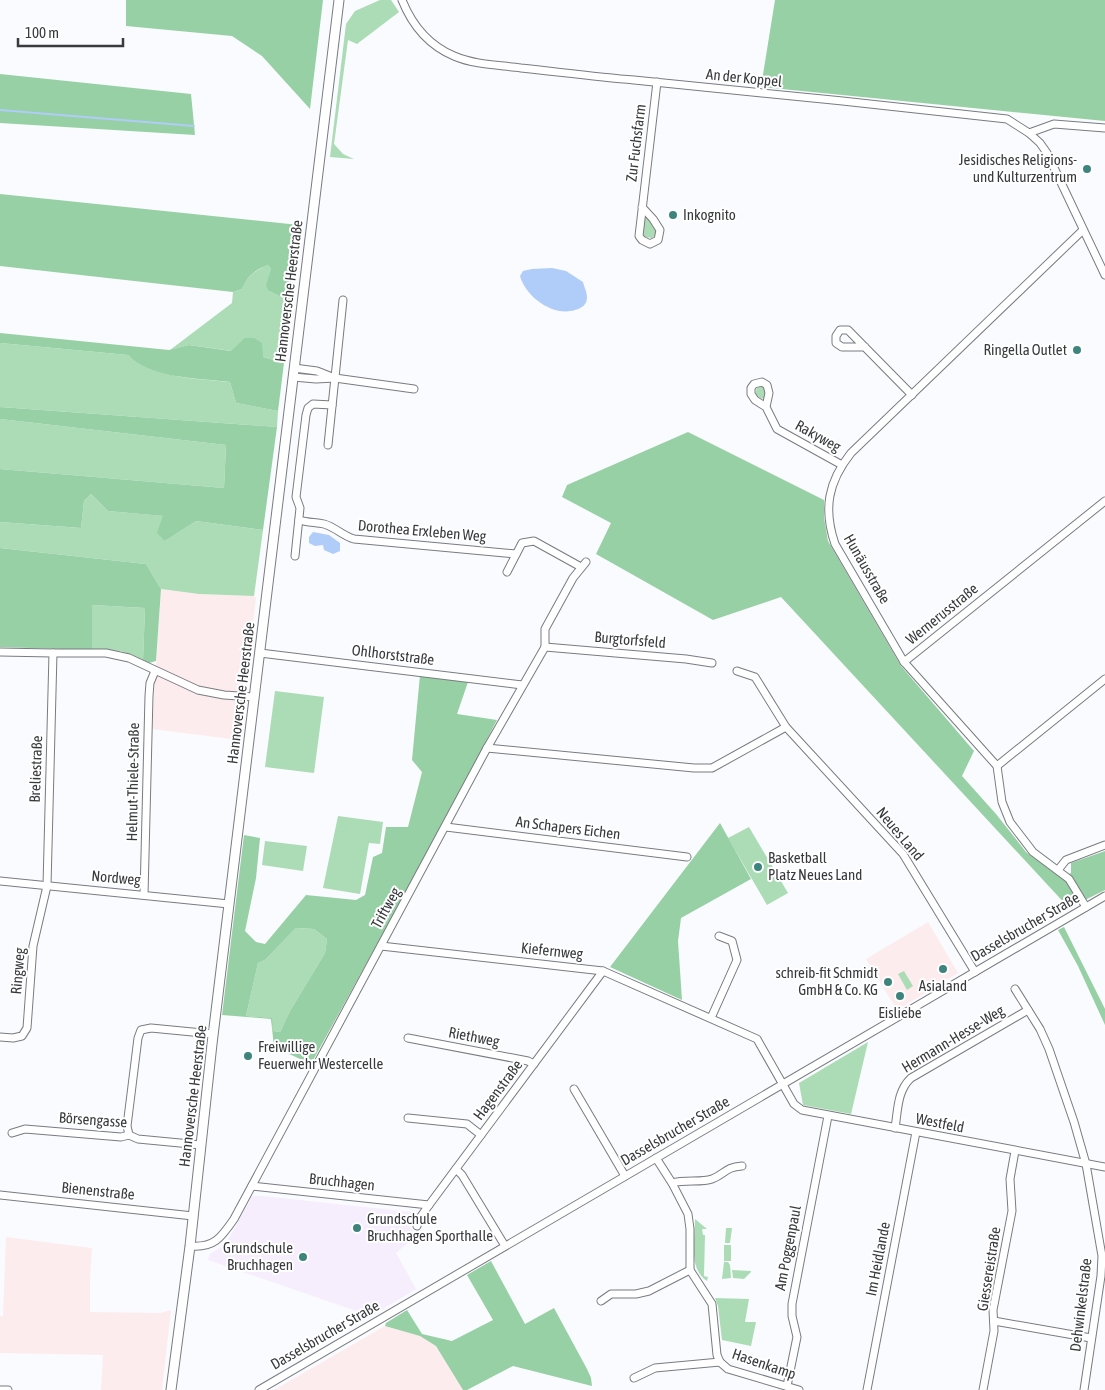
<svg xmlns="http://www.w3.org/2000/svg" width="1105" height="1390" font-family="'Asap Condensed',sans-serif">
  <rect width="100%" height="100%" fill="#fafbfe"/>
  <g fill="#fdeced">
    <polygon points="161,589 199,594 254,596 256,598 239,740 152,729"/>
    <polygon points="928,922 958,973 897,1010 866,959"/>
    <polygon points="6,1237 92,1248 90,1280 90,1312 160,1313 171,1310 162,1390 101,1390 103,1355 0,1353 0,1316 3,1316"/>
    <polygon points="385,1326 420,1336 436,1346 463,1390 274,1390"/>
  </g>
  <polygon fill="#f6edfd" points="252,1196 262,1196 411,1212 404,1223 409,1226 416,1236 396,1253 416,1289 371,1316 208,1260 210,1254 226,1244"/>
  <g fill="#abdcb5">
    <polygon points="380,0 391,0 399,12 357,44 348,40 334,144 343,154 354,159 330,157 346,24 355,11"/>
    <path d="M 645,218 L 648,218 C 652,224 661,232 652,238 L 645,237 L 643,233 Z"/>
    <path d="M 268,265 L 271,269 L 269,291 L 283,298 L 281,348 L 286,350 L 284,363 L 263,357 L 244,338 L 232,351 L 189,345 L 170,350 L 232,303 L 233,292 L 242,289 C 246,277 256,270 268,265 Z"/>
    <path d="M 0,343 L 128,355 C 149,378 201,379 230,382 L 236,403 L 278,411 L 277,427 L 0,407 Z"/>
    <polygon points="760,386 763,387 766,391 764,399 760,398 755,394 757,388"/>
    <polygon points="0,419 226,445 224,488 0,469"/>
    <polygon points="91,494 108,511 164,516 165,541 196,521 263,530 254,596 199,594 161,589 146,564 0,548 0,522 81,528 84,501"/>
    <polygon points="92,605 145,608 143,660 121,651 92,650"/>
    <polygon points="275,691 324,697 314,773 265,767"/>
    <polygon points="338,816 383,822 380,844 369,843 360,894 323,888"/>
    <polygon points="749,827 788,893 767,905 728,838"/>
    <polygon points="265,841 307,846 303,871 262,865"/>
    <polygon points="296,928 314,929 327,939 325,953 290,1011 280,1032 273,1031 271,1018 246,1016 258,963 265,960"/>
    <polygon points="904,971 913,986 907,990 898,974"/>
    <polygon points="868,1042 851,1114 803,1105 799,1083"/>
    <path d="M 695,1219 L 707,1229 L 702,1229 L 703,1235 L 705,1235 L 704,1276 L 708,1277 L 707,1281 C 688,1269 695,1239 695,1219 Z"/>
    <polygon points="726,1228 732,1228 730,1243 725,1243"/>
    <rect x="724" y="1245" width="7" height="16"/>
    <polygon points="724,1262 728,1262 730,1265 731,1278 722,1279"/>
    <polygon points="732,1270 751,1271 751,1272 744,1279 733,1278"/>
    <polygon points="715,1298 749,1299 745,1322 756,1322 751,1346 722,1340 718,1306"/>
  </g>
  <g fill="#96d0a4" fill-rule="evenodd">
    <polygon points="126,0 323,0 310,109 262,56 232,36 126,26"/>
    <polygon points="775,0 1105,0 1105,121 761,87"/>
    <polygon points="0,74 191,94 195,135 0,123"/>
    <path d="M 0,194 L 299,225 L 286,350 L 281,349 L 283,298 L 269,291 L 266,286 L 271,269 L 268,265 C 255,270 247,276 242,289 L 233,292 L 0,266 Z"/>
    <path d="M 0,333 L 169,350 L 189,345 L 231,351 L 244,338 L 254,338 L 262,343 L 263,357 L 284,363 L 278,411 L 236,403 L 230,382 C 199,378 150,379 128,355 L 0,343 Z"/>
    <polygon points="0,407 277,427 263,530 196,521 165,541 157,533 163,516 108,511 91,494 84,501 81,528 0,522 0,469 224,488 226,445 0,419"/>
    <polygon points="688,432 824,500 824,518 828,541 901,666 974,751 962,776 996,814 1026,852 1061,878 1071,873 1071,863 1105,851 1105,890 1069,908 781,597 713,620 596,554 611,523 562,497 567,485"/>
    <polygon points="0,548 146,564 161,589 156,661 149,663 143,660 145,608 92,605 92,650 0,647"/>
    <path d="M 420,675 L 468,682 L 457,714 L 497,720 L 442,826 L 311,1064 L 274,1047 L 271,1019 L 222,1015 L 244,835 L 260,838 L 256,878 L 245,931 L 256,942 L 265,944 L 306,895 L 356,900 L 365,895 L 373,857 L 382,853 L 386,827 L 408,827 L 422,772 L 412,760 ZM 296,928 L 314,929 L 327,939 L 325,953 L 290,1011 L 280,1032 L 273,1031 L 272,1018 L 246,1016 L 258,963 L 265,960 Z"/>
    <polygon points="720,823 751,879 681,918 678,941 682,1000 610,967"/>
    <polygon points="1064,927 1105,1009 1105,1025 1078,966 1058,930"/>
    <polygon points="491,1261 525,1324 554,1308 587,1369 591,1378 592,1386 513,1366 467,1390 463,1390 436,1346 420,1336 385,1326 386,1323 407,1310 422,1334 452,1341 493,1320 467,1275"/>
  </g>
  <g fill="#b0ccf8">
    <path d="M 552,268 L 566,271 L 583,282 C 584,287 587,292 587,297 C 587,305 582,308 575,310 C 553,317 526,297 520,276 L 523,271 L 532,269 Z"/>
    <polygon points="313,532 329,535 340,543 340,551 333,554 324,550 323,545 315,546 309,543 309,537"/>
  </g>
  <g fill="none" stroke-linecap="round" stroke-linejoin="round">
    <polyline stroke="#b0ccf8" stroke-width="2" points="0,110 194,126"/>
    <defs>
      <g id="minor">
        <path d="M 402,0 C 412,25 428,45 454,56 C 475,65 499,65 521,68 C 559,72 596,77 634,80 C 758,92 883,105 1007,119 L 1029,133 L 1054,124 L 1105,128"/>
        <polyline points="1029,133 1040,143 1047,153 1105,275"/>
        <polyline points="642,207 653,219 660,230 658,240 650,244 642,240 639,236 657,82"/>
        <path d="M 1083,230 L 851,453 C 828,482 823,509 835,544 L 904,662 L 997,766 L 1002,802 L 1010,822 L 1033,852 L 1069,879 L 1086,907"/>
        <polyline points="865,347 842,347 836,343 836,336 840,330 848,330 912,395"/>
        <polyline points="294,368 317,371 332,377"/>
        <polyline points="293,377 316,379 335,378 414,389"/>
        <polyline points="766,407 769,393 767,385 762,382 754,384 751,388 751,394 755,400 766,407 777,429 842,465"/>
        <polyline points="328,445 343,300"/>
        <path d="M 299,520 C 308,523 316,522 324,524 C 335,527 343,536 354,539 L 516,554"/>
        <polyline points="295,556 300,508 296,497 306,415 308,408 313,404 332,405"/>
        <polyline points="507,572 522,543 534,541 581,567"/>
        <polyline points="545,647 686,659 712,663"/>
        <polyline points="0,652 53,653 106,653 129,658 198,690 224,695 254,697"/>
        <polyline points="260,653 522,685"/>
        <polyline points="904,662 1105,501"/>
        <polyline points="737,671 755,677 786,727"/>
        <polyline points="487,748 694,768 712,768 786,727 903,854 975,972"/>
        <polyline points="997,766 1105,679"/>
        <polyline points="446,827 687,857"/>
        <polyline points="1058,870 1066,860 1105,845"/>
        <polyline points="0,881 229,904"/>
        <polyline points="144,895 149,696 150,683 155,671"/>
        <polyline points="381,946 603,971 757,1039 794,1104 802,1110 1105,1167"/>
        <polyline points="1015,989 1040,1029 1049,1049 1074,1122 1086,1164 1102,1256 1101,1276 1084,1390"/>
        <polyline points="711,1018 737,960 732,941 719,936"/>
        <polyline points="0,1037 13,1038 22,1036 27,1028 33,946 47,886 53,653"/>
        <polyline points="408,1038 528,1061 534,1064"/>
        <polyline points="574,1089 625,1176"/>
        <polyline points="408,1118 467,1124 481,1135"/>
        <path d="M 895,1128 C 898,1110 897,1091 911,1078 L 1028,1010"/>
        <polyline points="12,1133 25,1129 121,1137 129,1135 138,1139 201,1145"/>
        <polyline points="129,1135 127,1126 138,1038 141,1030 151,1028 213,1034"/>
        <polyline points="656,1158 672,1183 688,1214 690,1229 690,1270 712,1304 717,1355 720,1362"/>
        <polyline points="456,1169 462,1175 505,1246"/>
        <path d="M 672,1183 C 685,1179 701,1183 712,1179 C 725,1174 725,1167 742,1166"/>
        <polyline points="252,1186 429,1205"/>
        <polyline points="0,1195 193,1216"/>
        <polyline points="417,1226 419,1219 429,1205 603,971"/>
        <path d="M 190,1246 C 214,1248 221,1238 234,1219 L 487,748 L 545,647 L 545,629 L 573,578 L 586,562"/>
        <polyline points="601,1301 611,1294 636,1294 649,1291 690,1270"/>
        <polyline points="994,1321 1091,1338"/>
        <polyline points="634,1378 655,1368 720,1362 728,1369 799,1390"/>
        <polyline points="787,1386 797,1337 792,1316 792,1304 828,1116"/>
        <polyline points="0,1390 8,1390"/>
        <polyline points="259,1390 1105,896"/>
        <polyline points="867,1390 916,1132"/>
        <polyline points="983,1390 994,1331 993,1310 1012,1211 1010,1179 1015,1151"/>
      </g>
      <polyline id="major" points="171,1390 190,1246 212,1044 339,0"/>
    </defs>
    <use href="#minor" stroke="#797b81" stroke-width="9"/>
    <use href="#major" stroke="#797b81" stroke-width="11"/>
    <use href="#minor" stroke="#fff" stroke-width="7"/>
    <use href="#major" stroke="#fff" stroke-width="9"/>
  </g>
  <g fill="#3d847d" stroke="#fff" stroke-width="2">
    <circle cx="1087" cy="169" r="5"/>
    <circle cx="673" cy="215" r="5"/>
    <circle cx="1077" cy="350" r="5"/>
    <circle cx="758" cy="867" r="5"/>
    <circle cx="943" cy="969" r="5"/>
    <circle cx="888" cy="982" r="5"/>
    <circle cx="900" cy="996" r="5"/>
    <circle cx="248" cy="1056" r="5"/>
    <circle cx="357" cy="1228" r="5"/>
    <circle cx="303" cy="1257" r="5"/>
  </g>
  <g text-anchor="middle" stroke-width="4" stroke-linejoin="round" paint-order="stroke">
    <g font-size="15" fill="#393a3d" stroke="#fff">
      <text transform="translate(744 78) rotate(6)" y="5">An der Koppel</text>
      <text transform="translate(636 143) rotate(-83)" y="5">Zur Fuchsfarm</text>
      <text transform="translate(289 291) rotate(-83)" y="5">Hannoversche Heerstraße</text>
      <text transform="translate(818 436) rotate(29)" y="5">Rakyweg</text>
      <text transform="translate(422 531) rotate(5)" y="5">Dorothea Erxleben Weg</text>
      <text transform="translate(867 569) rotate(60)" y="5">Hunäusstraße</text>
      <text transform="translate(942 614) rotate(-39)" y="5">Wernerusstraße</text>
      <text transform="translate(630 640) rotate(5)" y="5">Burgtorfsfeld</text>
      <text transform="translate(393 655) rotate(7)" y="5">Ohlhorststraße</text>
      <text transform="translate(241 693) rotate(-83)" y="5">Hannoversche Heerstraße</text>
      <text transform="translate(36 769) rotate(-88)" y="5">Breliestraße</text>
      <text transform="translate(133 782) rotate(-89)" y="5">Helmut-Thiele-Straße</text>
      <text transform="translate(568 828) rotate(7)" y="5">An Schapers Eichen</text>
      <text transform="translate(900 834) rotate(50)" y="5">Neues Land</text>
      <text transform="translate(116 878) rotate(5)" y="5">Nordweg</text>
      <text transform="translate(386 908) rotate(-61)" y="5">Triftweg</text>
      <text transform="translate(1025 927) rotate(-30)" y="5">Dasselsbrucher Straße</text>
      <text transform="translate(552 951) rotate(6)" y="5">Kiefernweg</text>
      <text transform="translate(18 971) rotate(-85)" y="5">Ringweg</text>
      <text transform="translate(474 1037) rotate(11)" y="5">Riethweg</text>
      <text transform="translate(953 1039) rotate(-31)" y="5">Hermann-Hesse-Weg</text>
      <text transform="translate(498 1090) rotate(-53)" y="5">Hagenstraße</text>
      <text transform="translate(193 1096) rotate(-83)" y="5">Hannoversche Heerstraße</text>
      <text transform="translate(93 1120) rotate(4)" y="5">Börsengasse</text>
      <text transform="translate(940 1123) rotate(11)" y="5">Westfeld</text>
      <text transform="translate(675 1131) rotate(-30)" y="5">Dasselsbrucher Straße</text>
      <text transform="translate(342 1182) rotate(6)" y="5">Bruchhagen</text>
      <text transform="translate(98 1191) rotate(6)" y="5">Bienenstraße</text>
      <text transform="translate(788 1248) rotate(-79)" y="5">Am Poggenpaul</text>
      <text transform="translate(878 1259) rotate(-79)" y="5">Im Heidlande</text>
      <text transform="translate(989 1269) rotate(-81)" y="5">Giessereistraße</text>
      <text transform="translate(1081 1305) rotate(-83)" y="5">Dehwinkelstraße</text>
      <text transform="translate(325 1335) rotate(-30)" y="5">Dasselsbrucher Straße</text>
      <text transform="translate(764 1364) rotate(19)" y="5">Hasenkamp</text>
    </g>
    <g font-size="15" fill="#393a3d" stroke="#fff" text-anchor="end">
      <text x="1077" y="165">Jesidisches Religions-<tspan x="1077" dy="17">und Kulturzentrum</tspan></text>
      <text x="683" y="220" text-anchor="start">Inkognito</text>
      <text x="1067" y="355">Ringella Outlet</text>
      <text x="768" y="863" text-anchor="start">Basketball<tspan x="768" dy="17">Platz Neues Land</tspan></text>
      <text x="878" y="978">schreib-fit Schmidt<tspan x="878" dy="17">GmbH &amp; Co. KG</tspan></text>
      <text x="943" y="991" text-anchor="middle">Asialand</text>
      <text x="900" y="1018" text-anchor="middle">Eisliebe</text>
      <text x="258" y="1052" text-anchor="start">Freiwillige<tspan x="258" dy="17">Feuerwehr Westercelle</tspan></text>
      <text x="367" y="1224" text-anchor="start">Grundschule<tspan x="367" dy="17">Bruchhagen Sporthalle</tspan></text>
      <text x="293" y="1253">Grundschule<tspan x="293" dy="17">Bruchhagen</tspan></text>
    </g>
  </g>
  <path d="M18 38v8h105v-8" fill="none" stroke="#393a3d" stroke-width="2.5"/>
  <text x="25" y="38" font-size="15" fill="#393a3d" stroke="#ffffff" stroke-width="4" paint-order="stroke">100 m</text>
</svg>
